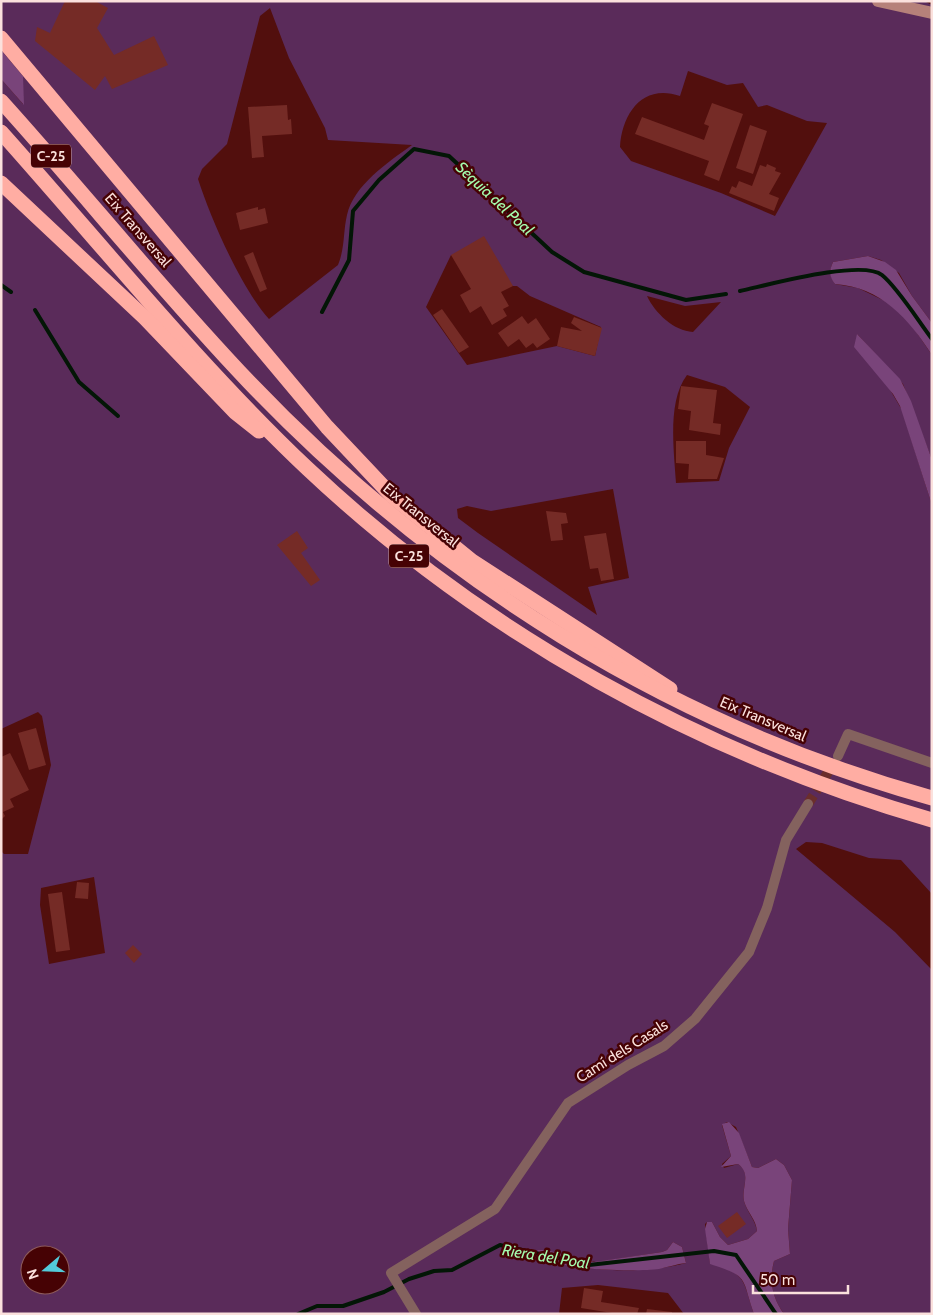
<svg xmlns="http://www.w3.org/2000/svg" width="933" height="1315" font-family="Cabin,sans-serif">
  <rect width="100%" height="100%" fill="#520f0d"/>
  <path fill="#5a2b5a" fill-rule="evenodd" d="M 1,1 L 924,1 L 932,5 L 932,323 L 912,296 L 899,273 L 881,260 L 868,256 L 833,262 C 829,271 830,276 835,284 L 858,288 L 887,302 L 908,320 L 932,355 L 932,460 L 903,384 L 857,334 L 902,410 L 932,505 L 932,894 L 901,860 L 869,858 L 822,843 L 806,842 L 796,849 L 895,932 L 932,970 L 932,1314 L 784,1314 C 772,1297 769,1282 774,1261 L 790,1254 L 788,1229 L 792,1180 L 784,1165 L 776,1159 L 758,1168 L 752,1167 L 736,1127 L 727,1122 L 722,1125 L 731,1156 L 722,1164 L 724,1168 L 738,1164 C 752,1173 741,1188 744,1201 C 747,1212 755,1219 757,1231 L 748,1239 L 728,1245 L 720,1237 L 712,1222 L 707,1222 L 705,1224 L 710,1263 C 748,1275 742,1279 754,1314 L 684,1314 L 668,1293 L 598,1285 L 562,1288 L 559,1314 L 1,1314 L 1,851 L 4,854 L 28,854 L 51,765 L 42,716 L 38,712 L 1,729 L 1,79 L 23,104 L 23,76 L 1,50 ZM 270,8 L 289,58 L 325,128 L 328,140 L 412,145 C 387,163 354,185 347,215 C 343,232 345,248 338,265 L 269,319 C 241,288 211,219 198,179 L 202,169 L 227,144 L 260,16 ZM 688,71 L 727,85 L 743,83 L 758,107 L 767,105 L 807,121 L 827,123 L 775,216 L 721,193 L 631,161 L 620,147 C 622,113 643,83 680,96 ZM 451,255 L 513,286 L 517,286 L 530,296 L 601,327 L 595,356 L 557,346 L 467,365 L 426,307 ZM 647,296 L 685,306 L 721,302 L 693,332 C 674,331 655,313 647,296 ZM 687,375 L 725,387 L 750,407 L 729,448 L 719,481 L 676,483 C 674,451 667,401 687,375 ZM 613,489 L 629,578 L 588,587 L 597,615 L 478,533 L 458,518 L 457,509 L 467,506 L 491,511 ZM 94,877 L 105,953 L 49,964 L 40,905 L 41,888 ZM 673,1242 L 682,1247 L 686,1263 C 646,1274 598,1271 558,1264 L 557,1253 L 596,1262 L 662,1252 L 667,1250 ZM 30,1255 L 60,1255 L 60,1285 L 30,1285 Z"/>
  <g fill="#79447a">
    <polygon points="1,50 23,76 24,105 1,79"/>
    <path d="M 868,256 L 885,262 L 896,270 L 912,296 L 932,323 L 932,355 C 909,319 881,287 835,284 C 829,276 829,271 833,262 Z"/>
    <polygon points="857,334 900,379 911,401 932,460 932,505 900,406 893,394 854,347"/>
    <path d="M 729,1122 L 739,1133 L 752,1167 L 758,1168 L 776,1159 L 784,1165 L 792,1180 L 788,1229 L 790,1254 L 774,1261 C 769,1281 772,1297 784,1314 L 754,1314 C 741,1277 750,1277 710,1264 L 705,1229 L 707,1222 L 712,1222 L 720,1237 L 728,1245 L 748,1239 L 757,1231 C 756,1219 747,1212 744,1201 C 741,1188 752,1174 738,1164 L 721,1167 L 731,1156 L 722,1124 Z"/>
    <path d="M 673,1242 L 682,1247 L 686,1263 C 677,1264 668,1267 659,1269 C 637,1272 548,1271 535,1253 L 538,1250 L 546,1250 L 594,1262 L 662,1252 L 667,1250 Z"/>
  </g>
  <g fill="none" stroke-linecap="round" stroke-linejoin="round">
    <g stroke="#031606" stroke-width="4">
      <polyline points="1,285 11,292"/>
      <path d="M 740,291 C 768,285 862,259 882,275 C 898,288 919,322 932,339"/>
      <polyline points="35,310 79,382 118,416"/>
      <polyline points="322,312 349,260 353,211 379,180 414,149 449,156 552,252 584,272 686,300 726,294"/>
      <polyline points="298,1314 317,1306 343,1306 384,1292 409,1279 434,1271 452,1270 500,1245 589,1265 714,1251 736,1255 776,1314"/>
    </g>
  </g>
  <g fill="#752b26">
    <polygon points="65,1 95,1 108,8 97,28 114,55 154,36 168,65 112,89 105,76 95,90 35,41 37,27 50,33"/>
    <polygon points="712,103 743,114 719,181 704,175 709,161 635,134 642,117 704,140 709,126 704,124"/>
    <polygon points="287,105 288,120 291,119 292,134 262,136 264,157 252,158 248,107"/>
    <polygon points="750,125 767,131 753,174 736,168"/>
    <polygon points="767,164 776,168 775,171 781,173 769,194 779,198 774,211 729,193 732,186 736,188 739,181 752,186 760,165 766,167"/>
    <polygon points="258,207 258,210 265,208 268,223 240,230 236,213"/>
    <polygon points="484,236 513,286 501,292 509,306 503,309 507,316 492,325 481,306 470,313 460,295 471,289 451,255"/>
    <polygon points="253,252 267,289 260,292 244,256"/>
    <polygon points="442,309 469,347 459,353 433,315"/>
    <polygon points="522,316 528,324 536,318 550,339 537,348 533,343 526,348 519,339 508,347 498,333"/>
    <polygon points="574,317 602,328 595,356 557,346 561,327 582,331 571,323"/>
    <polygon points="681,386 717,390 713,423 721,424 720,435 689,430 691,411 678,409"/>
    <polygon points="676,441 706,441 706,455 724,458 717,479 688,479 689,464 676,463"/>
    <polygon points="546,511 566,513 568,523 561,524 563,540 551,541"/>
    <polygon points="297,531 308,548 301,553 320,580 311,586 277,545"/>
    <polygon points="606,533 614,579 601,581 598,568 590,569 584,536"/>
    <polygon points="36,728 46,765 29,770 18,733"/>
    <polygon points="10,753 29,790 10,799 14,807 3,812 5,816 1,820 1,757"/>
    <polygon points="77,882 89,883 88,899 75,898"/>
    <polygon points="62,892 70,950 56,952 48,894"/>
    <polygon points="133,945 142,954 134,963 125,953"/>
    <polygon points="737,1212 746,1224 727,1238 718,1226"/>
    <polygon points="584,1288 603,1291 601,1302 639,1308 637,1314 618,1314 581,1308"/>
    <polygon points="647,1309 672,1312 672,1314 646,1314"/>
  </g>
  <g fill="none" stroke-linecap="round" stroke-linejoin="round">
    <polyline stroke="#6b2e2c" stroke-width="10" stroke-dasharray="10 5" stroke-linecap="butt" points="808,804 835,761"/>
    <g stroke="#84625e" stroke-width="10">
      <polyline points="838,756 848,734 932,763"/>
      <polyline points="416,1314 391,1273 495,1209 568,1103 628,1065 664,1046 695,1019 749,952 767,908 786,840 808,804"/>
    </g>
    <polyline stroke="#b6817a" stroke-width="12" points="878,1 932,13"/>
    <g stroke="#ffada3" stroke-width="15">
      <polyline points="1,38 327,427 393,497 472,561 670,689"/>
      <path d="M 1,101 C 85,194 163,292 249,382 C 437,579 669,725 932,798"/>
      <path d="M 1,132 C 102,245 198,365 308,469 C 483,634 701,754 932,820"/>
      <polyline points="1,183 145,318 235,412 259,431"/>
    </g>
  </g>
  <g text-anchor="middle" stroke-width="5" stroke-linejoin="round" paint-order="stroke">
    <g fill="#460204" stroke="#c59e9c" stroke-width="1">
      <rect x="31" y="144.5" width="40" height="23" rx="4"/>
      <rect x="389" y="544.5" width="40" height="23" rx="4"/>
    </g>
    <g font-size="14" font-weight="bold" fill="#fbe1dd">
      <text x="51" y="161">C-25</text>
      <text x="409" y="561">C-25</text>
    </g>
    <g font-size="15" fill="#fbe1dd" stroke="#460204">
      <text transform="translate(138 230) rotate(49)" y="5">Eix Transversal</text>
      <text transform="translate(421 515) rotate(39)" y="5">Eix Transversal</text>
      <text transform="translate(763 719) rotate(23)" y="5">Eix Transversal</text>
      <text transform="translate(622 1051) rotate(-32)" y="5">Camí dels Casals</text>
    </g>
    <g font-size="16" font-style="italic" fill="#a4fbad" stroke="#460204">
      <text transform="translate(495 198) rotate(43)" y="6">Sèquia del Poal</text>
      <text transform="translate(546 1256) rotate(9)" y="6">Riera del Poal</text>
    </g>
  </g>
  <rect width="933" height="1315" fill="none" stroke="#fbe1dd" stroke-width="5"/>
  <g transform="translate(45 1270) rotate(251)"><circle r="24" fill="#460204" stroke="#8e5b5b"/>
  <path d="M0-4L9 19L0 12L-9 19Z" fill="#53cbda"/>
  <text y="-8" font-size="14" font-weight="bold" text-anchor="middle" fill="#fbe1dd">N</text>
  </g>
  <path d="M753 1285v8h95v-8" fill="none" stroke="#fbe1dd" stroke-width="2.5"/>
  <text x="760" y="1285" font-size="15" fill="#fbe1dd" stroke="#460204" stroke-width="4" paint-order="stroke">50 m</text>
</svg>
